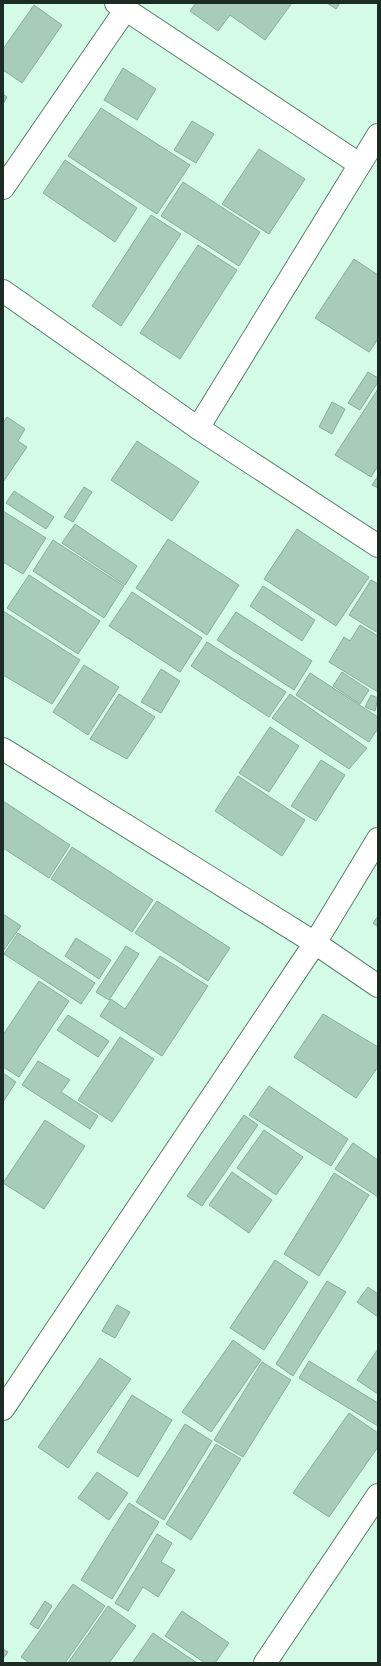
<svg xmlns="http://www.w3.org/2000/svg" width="381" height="1666" font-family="Lora,serif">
  <rect width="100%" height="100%" fill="#d3fbe7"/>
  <g fill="#a7cdba" stroke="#88ae9c">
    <polygon points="196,3 292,3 265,40 230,15 218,31 190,11"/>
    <polygon points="327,3 340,3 336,9"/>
    <polygon points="34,5 62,25 22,83 3,70 3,49"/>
    <polygon points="123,68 156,89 137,120 104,100"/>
    <polygon points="3,94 7,97 3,104"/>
    <polygon points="101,108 190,165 157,214 68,156"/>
    <polygon points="192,121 214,134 196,163 174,150"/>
    <polygon points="259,149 305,179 269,234 222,204"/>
    <polygon points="65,160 137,208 115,242 43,193"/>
    <polygon points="183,182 260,232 239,266 161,216"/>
    <polygon points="151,215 181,234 121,326 92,306"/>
    <polygon points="198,245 237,270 180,359 140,333"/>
    <polygon points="354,259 378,275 378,339 369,352 315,318"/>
    <polygon points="368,372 378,378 378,382 360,410 348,403"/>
    <polygon points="378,389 378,466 371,477 335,455"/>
    <polygon points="332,402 345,409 332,434 319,427"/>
    <polygon points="7,417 25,429 18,441 27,447 3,482 3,423"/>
    <polygon points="137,441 199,482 172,521 111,480"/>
    <polygon points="378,476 378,488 372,485"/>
    <polygon points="84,487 92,492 73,522 64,517"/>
    <polygon points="14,491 54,517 46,529 6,503"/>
    <polygon points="3,511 46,538 23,574 3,562"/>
    <polygon points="75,524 137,566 125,585 62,543"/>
    <polygon points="297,529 369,577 336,626 264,579"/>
    <polygon points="168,539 239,585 207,635 136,588"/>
    <polygon points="53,540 124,586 104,618 33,571"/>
    <polygon points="29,575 100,621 78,654 7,608"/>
    <polygon points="371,580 378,584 378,633 349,615"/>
    <polygon points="263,586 315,620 302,641 250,606"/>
    <polygon points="132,592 202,638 180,672 109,626"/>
    <polygon points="3,611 80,660 52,704 3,675"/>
    <polygon points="236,612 312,661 294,690 217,640"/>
    <polygon points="360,625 378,636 378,692 329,662 344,637 350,641"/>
    <polygon points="207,642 286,692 269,717 191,666"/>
    <polygon points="84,665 119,687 88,735 53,712"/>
    <polygon points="161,669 180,681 161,713 141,702"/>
    <polygon points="342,672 369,690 360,704 333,686"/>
    <polygon points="310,673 378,717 378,728 369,742 296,695"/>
    <polygon points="119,694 155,717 127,759 90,739"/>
    <polygon points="290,694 367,748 349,769 272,718"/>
    <polygon points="371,695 378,698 375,711 365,707"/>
    <polygon points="270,727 299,746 269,792 239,773"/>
    <polygon points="321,760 345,775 316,821 291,806"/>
    <polygon points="238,776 305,820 282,856 215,811"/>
    <polygon points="3,801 70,845 49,878 3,848"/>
    <polygon points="72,847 153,900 132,932 51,879"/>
    <polygon points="157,901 230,948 208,981 135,933"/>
    <polygon points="3,914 21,926 3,951"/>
    <polygon points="378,916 378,927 373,923"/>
    <polygon points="18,933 95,983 81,1004 4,954"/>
    <polygon points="76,938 111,960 99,979 65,956"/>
    <polygon points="126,946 139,954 109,1000 96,992"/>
    <polygon points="160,956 208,986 162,1056 100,1016 111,999 125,1009"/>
    <polygon points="39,981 69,1001 19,1077 3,1067 3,1035"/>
    <polygon points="323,1014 378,1047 378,1067 356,1098 294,1057"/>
    <polygon points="68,1015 109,1041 98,1057 57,1030"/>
    <polygon points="120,1037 154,1059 112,1122 78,1100"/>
    <polygon points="38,1061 70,1080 61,1092 98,1116 90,1129 22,1085"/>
    <polygon points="3,1073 16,1082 3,1102"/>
    <polygon points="269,1086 348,1139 331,1166 249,1115"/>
    <polygon points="244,1115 258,1125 202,1206 187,1196"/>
    <polygon points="45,1120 85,1146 44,1209 3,1183"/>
    <polygon points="264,1130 303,1157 276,1195 237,1168"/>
    <polygon points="353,1143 378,1160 378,1197 335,1169"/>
    <polygon points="232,1172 272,1200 249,1233 209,1205"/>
    <polygon points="334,1173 369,1195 319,1276 284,1254"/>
    <polygon points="275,1260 308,1282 264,1350 230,1328"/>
    <polygon points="327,1281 346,1292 293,1376 276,1364"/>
    <polygon points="368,1287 378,1294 378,1317 357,1302"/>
    <polygon points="117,1305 130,1312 115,1338 102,1331"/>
    <polygon points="233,1340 261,1360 211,1432 182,1412"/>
    <polygon points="378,1349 378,1394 357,1380"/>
    <polygon points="100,1358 131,1379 68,1468 38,1447"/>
    <polygon points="309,1361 378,1403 378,1426 299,1378"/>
    <polygon points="262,1362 291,1380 243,1457 214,1440"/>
    <polygon points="132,1395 172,1420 138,1477 97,1452"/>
    <polygon points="349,1413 378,1433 378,1447 329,1517 293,1493"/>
    <polygon points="185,1424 212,1441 164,1520 136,1502"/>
    <polygon points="216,1444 241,1459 191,1540 166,1524"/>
    <polygon points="97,1472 128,1493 109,1520 78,1498"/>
    <polygon points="129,1503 159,1522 112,1599 81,1580"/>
    <polygon points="157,1534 172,1543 161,1562 175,1570 158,1597 143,1587 128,1611 115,1603"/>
    <polygon points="73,1584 105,1606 65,1663 30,1663 21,1657"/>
    <polygon points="45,1601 52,1606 38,1629 30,1624"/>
    <polygon points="108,1606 136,1626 109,1663 68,1663"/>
    <polygon points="182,1611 229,1643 215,1663 205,1663 165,1636"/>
    <polygon points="153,1633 197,1663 132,1663"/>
    <polygon points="3,1649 8,1652 3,1659"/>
  </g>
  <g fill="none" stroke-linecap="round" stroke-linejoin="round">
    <defs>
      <g id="street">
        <polyline points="116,3 359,164"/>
        <polyline points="3,188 126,9"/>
        <polyline points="3,291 198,428 378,546"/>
        <polyline points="198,428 378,135"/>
        <polyline points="3,749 315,943 378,986"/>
        <polyline points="3,1409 315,943 378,839"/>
        <polyline points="265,1663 378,1495"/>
      </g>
    </defs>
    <use href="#street" stroke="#5c816f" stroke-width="24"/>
    <use href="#street" stroke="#fff" stroke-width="22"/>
  </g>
  <rect width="381" height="1666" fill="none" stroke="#1c2b24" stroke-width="8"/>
</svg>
